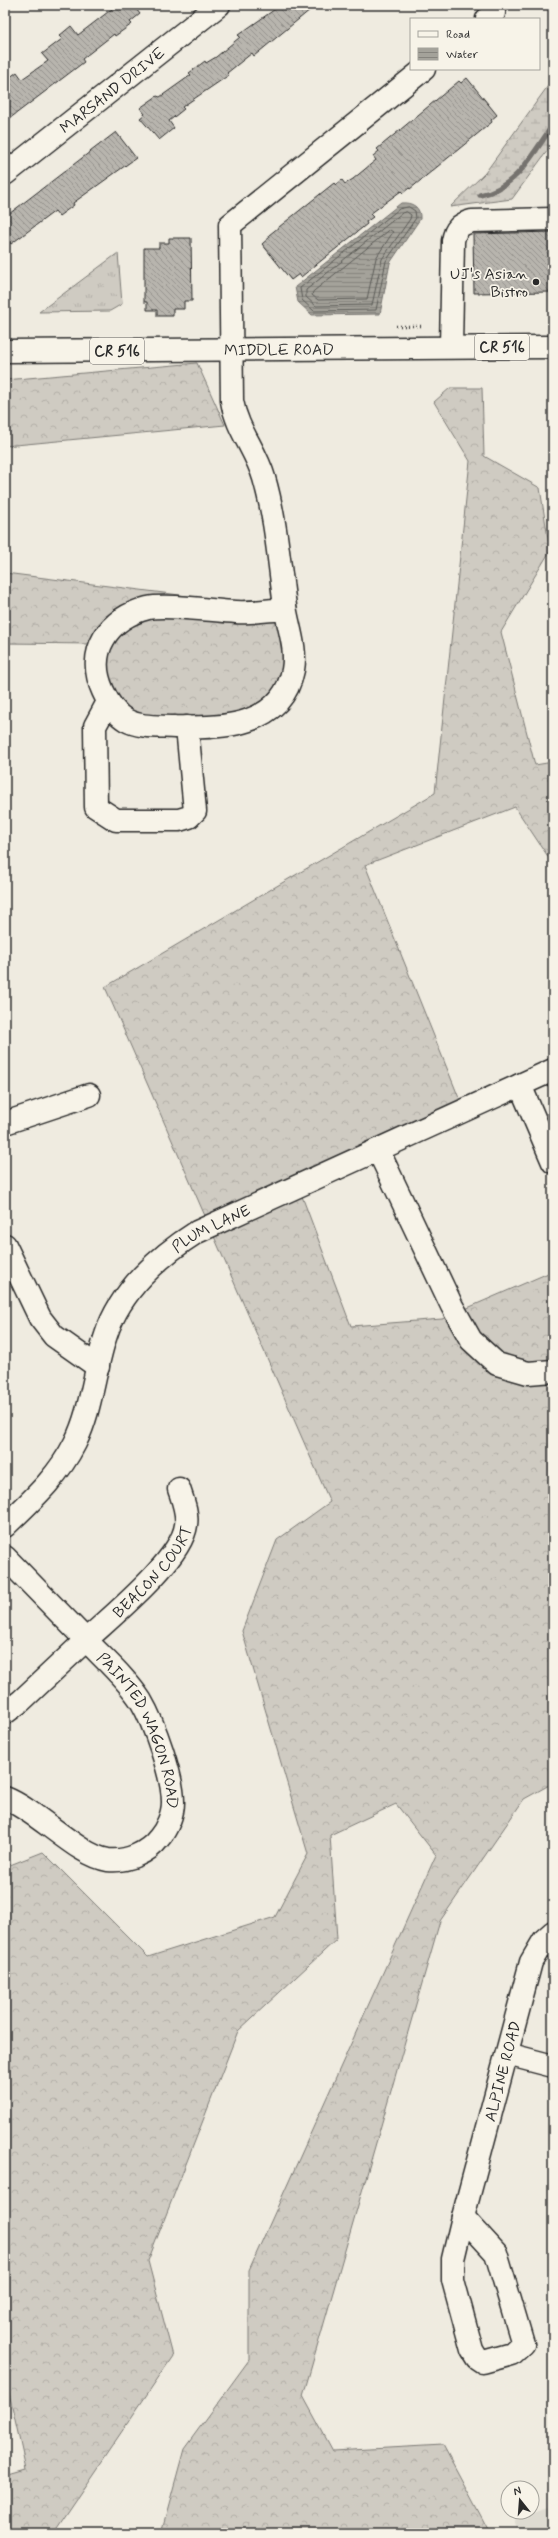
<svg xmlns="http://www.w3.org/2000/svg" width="558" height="2538" font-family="Mynerve,sans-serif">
  <defs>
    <pattern id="grass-tufts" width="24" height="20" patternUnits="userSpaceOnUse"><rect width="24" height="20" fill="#cfcbc2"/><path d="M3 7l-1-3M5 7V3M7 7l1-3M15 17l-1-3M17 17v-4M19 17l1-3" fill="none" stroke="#b2aea7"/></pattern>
    <pattern id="forest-crowns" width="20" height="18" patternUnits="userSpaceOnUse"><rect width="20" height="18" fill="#cfcbc2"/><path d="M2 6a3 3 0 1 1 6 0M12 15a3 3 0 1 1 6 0" fill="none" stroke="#b2aea7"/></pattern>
    <pattern id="wetland-marsh" width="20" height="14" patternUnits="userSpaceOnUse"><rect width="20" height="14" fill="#cfcbc2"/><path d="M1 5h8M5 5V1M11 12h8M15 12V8" fill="none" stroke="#b2aea7"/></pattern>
    <pattern id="water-rules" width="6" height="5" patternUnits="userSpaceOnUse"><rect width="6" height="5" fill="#a4a29a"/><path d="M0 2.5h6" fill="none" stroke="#86847e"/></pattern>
    <pattern id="building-back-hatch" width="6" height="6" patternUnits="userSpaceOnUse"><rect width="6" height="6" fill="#b8b5ae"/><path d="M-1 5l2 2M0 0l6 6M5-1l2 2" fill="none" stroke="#96938e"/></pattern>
  </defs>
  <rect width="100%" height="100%" fill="#efebe0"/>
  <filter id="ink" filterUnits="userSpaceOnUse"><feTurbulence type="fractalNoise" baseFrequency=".025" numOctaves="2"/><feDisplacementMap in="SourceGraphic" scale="8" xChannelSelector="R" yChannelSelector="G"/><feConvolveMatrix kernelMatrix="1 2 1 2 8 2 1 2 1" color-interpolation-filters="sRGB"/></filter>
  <g filter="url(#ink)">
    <polygon fill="#dedbd1" points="553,2506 553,2533 519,2533 514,2517"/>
    <polygon fill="url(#grass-tufts)" stroke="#7d7b76" points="118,253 122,304 110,311 39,312"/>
    <g fill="url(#forest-crowns)" stroke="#7d7b76">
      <polygon points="197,363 225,425 5,446 5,380"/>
      <polygon points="450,388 482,388 484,456 540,488 550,551 501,632 535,765 553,762 553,864 515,807 365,865 463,1108 297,1183 351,1326 442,1319 553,1271 553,1783 524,1799 440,1921 303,2396 333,2451 443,2445 490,2533 161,2533 184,2449 249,2360 249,2270 436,1855 396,1804 330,1835 337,1939 238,2031 148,2261 173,2356 53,2533 5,2533 5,2475 26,2469 5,2375 5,1867 43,1852 148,1957 275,1917 308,1854 242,1631 277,1540 330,1502 105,987 435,793 470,461 434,402"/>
      <polygon points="5,573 275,607 295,648 268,710 209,724 123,716 94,644 5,643"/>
    </g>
    <polygon fill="url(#wetland-marsh)" stroke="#7d7b76" points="553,79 553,143 512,199 450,207 485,173"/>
    <path fill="url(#water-rules)" stroke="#74726e" d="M 401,203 C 412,202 421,207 420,219 L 390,263 L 380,314 L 312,315 L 298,302 L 295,287 Z"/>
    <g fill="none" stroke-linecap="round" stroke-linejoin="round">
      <g stroke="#5b5b57" stroke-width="1">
        <polygon points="409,207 415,211 416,218 386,261 376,310 314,311 302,300 300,288 399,209"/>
        <polygon points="407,212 411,215 410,219 382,259 372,305 316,306 306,297 306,290 402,213"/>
        <polygon points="390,230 393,232 376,258 367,299 318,300 312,295 313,292"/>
      </g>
      <path stroke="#74726e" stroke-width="5.5" d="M 480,195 C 517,188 533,153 553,125"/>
    </g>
    <g fill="url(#building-back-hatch)" stroke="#2b2b2b">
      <polygon points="117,5 133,5 140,14 130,22 132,24 115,36 114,34 82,59 84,62 5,122 5,81 17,72 22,79 48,61 42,54 62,39 59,36 71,26 78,35"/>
      <polygon points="281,5 316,5 254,56 252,53 227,73 229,75 182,107 184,109 169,121 174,128 159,140 140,118 145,114 140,108 157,96 160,97 191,75 189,73 205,61 206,63 216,57 240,37 238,35"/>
      <polygon points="467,78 497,115 491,120 492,122 410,189 409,188 403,193 401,191 370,214 373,217 366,222 367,224 327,256 301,277 299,274 291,280 262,244 270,237 269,235 334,183 336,185 342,180 345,184 353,179 376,160 373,156 379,151 377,149 459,81 461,83"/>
      <polygon points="116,132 136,158 73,203 74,205 59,216 55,211 11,244 5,236 5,217"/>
      <polygon points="553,232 553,292 474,293 473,234"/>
      <polygon points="169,238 191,238 192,301 184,301 184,309 173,309 173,316 157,316 157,310 147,310 147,302 144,302 144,248 159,248 159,243 169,243"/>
    </g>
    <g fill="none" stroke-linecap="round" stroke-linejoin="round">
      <defs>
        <g id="minor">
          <polyline points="487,19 494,13"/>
          <path id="s1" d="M 5,174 L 219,5"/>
          <path d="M 451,347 L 453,241 C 455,229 460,224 472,221 L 553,219"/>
          <path d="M 285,609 C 269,610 252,613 236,612 C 214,611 167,604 148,608 C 108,618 85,652 103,691 C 108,702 116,714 126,720 C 140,728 160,726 175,727 C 221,729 282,727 293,670 C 297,648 288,627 285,606 C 279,563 276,519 264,478 C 256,450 237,430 232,401 L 230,225 L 424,69"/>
          <polyline points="108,702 95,726 96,807 116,820 179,820 189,817 195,811 187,727"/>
          <polyline points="520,1085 553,1162"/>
          <polyline points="5,1123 89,1095"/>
          <polyline points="378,1150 452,1306 471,1340 497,1364 528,1373 553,1371"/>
          <polyline points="5,1245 40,1318 54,1336 98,1367"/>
          <path id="s2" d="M 5,1526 C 32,1500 58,1477 75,1443 C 92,1409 94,1370 106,1335 C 120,1291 159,1256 197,1232 L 553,1070"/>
          <path id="s3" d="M 5,1557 L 86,1640 C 112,1616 182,1559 186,1525 C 188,1513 183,1501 179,1489"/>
          <path id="s4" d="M 5,1713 L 21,1701 L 86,1640 C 104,1659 127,1679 141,1701 C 154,1723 173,1777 173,1802 C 173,1814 167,1829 159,1838 C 148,1853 127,1862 108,1860 C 78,1856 38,1811 5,1798"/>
          <polyline points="507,2054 553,2066"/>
          <polygon points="463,2217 496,2253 523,2344 512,2354 483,2362 477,2358 472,2350 453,2280 453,2259"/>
          <path id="s5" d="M 463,2217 L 531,1962 L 544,1940 L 553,1932"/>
        </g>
        <g id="major">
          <path id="s6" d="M 5,351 L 553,347"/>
        </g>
      </defs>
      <use href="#minor" stroke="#2b2b2b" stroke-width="25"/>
      <use href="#major" stroke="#2b2b2b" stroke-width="25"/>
      <polyline stroke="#2b2b2b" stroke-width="2.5" stroke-dasharray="1 3" stroke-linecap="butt" points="396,326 422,326"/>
      <use href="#minor" stroke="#f7f3e8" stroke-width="22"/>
      <use href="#major" stroke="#f7f3e8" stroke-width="22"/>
    </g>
  </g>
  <circle fill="#2b2b2b" stroke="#f7f3e8" stroke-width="1.5" cx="536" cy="282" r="4"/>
  <g text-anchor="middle" stroke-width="3.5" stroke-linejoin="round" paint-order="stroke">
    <g fill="#f7f3e8" stroke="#686764" stroke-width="1">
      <rect x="475" y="334" width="54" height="26" rx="3"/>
      <rect x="90" y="338" width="54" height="26" rx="3"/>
    </g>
    <g font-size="15" font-weight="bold" fill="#2b2b2b">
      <text x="502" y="352">CR 516</text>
      <text x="117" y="356">CR 516</text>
    </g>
    <g font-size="16" fill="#2b2b2b" stroke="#f7f3e8">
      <text dy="6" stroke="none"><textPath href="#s1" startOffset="136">MARSAND DRIVE</textPath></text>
      <text dy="6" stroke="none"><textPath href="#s6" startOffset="274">MIDDLE ROAD</textPath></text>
      <text dy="6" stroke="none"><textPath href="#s2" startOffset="376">PLUM LANE</textPath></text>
      <text dy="6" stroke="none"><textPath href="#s3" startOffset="212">BEACON COURT</textPath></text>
      <text dy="6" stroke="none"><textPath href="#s4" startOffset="217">PAINTED WAGON ROAD</textPath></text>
      <text dy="6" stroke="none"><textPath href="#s5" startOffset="151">ALPINE ROAD</textPath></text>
    </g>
    <g font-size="16" fill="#2b2b2b" stroke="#f7f3e8" text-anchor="end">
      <text x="528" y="279">UJ's Asian<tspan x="528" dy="18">Bistro</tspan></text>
    </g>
  </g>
  <rect width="558" height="2538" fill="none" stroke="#f7f3e8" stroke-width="20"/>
  <rect x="10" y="10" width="538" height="2518" fill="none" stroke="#2b2b2b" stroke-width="1.5" filter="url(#ink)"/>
  <rect x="410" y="18" width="130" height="52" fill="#f7f3e8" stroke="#a5a39c"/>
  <rect x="418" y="31" width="20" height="6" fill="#f7f3e8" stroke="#a5a39c"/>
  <text x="446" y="38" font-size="12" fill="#2b2b2b">Road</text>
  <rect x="418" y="48" width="20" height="12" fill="url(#water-rules)" stroke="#a5a39c"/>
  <text x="446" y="58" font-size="12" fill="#2b2b2b">Water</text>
  <g transform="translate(520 2500) rotate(343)"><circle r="19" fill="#f7f3e8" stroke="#a5a39c"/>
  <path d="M0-3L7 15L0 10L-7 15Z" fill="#2b2b2b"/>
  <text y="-6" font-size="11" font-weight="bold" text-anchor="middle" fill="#2b2b2b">N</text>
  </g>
</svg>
